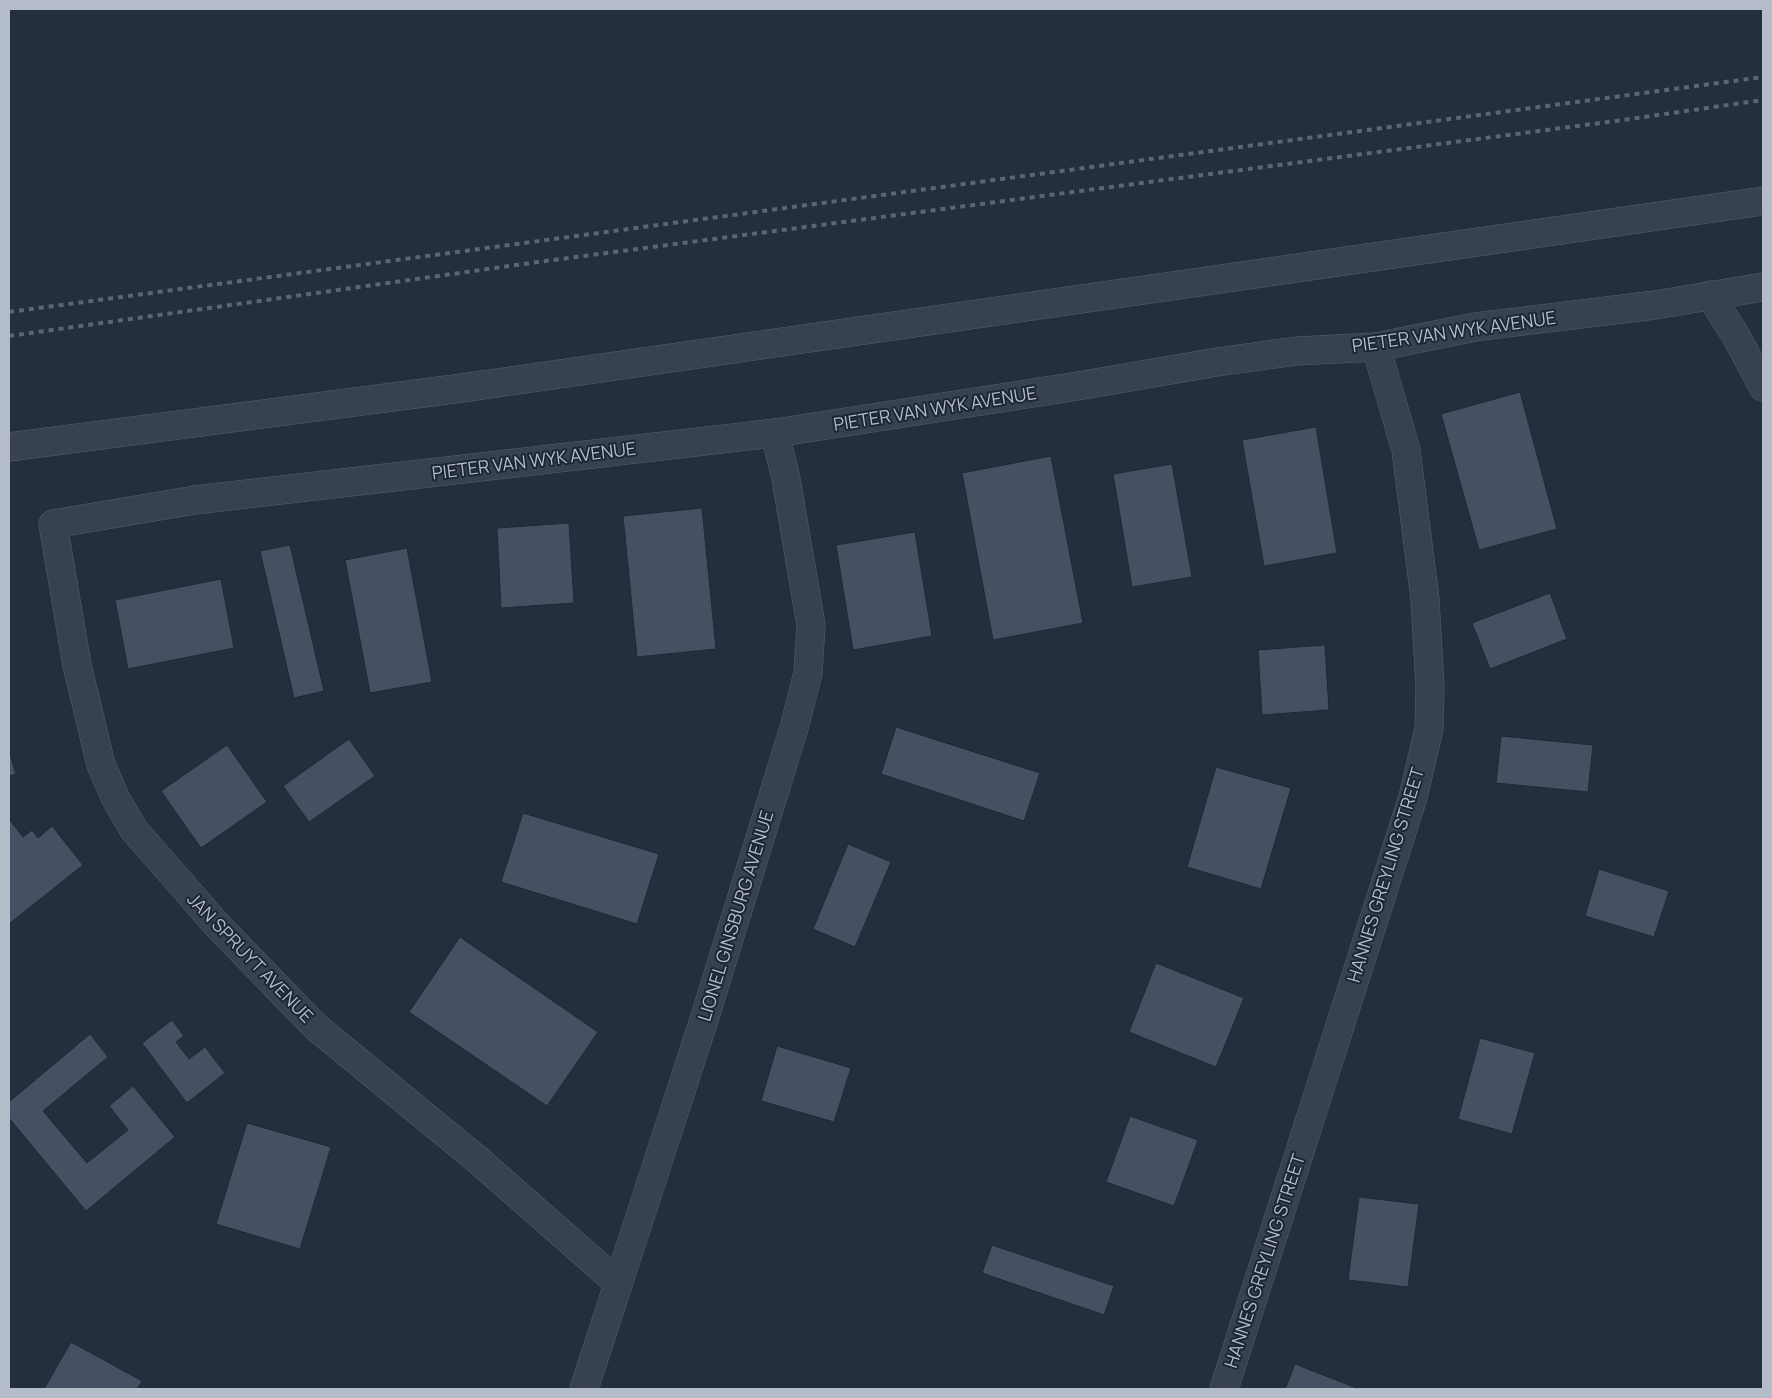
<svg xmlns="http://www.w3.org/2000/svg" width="1772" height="1398" font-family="Manrope,sans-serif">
  <rect width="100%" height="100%" fill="#242f3e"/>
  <g fill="#455162" stroke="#1f2835">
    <polygon points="1520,392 1557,529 1479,550 1441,414"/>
    <polygon points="1316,427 1337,553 1264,566 1242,440"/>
    <polygon points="1051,456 1083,623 993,640 962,473"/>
    <polygon points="1172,464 1192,577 1132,587 1113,474"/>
    <polygon points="702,508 716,649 637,657 623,516"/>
    <polygon points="569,523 574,603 501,608 497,528"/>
    <polygon points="915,532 932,636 853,650 836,545"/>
    <polygon points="290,545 324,691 294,698 260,551"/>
    <polygon points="407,548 432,682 370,693 345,560"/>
    <polygon points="221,579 234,648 128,669 115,600"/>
    <polygon points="1550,593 1567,639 1490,669 1472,623"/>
    <polygon points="1325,645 1329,710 1262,715 1258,650"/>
    <polygon points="896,727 1040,773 1024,821 881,774"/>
    <polygon points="1501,736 1593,745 1588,792 1496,783"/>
    <polygon points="349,739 375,776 309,822 283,786"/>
    <polygon points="227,745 267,802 201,848 161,791"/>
    <polygon points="9,750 16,774 9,776"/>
    <polygon points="1216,767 1291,788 1261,889 1187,867"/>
    <polygon points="523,813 659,854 637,924 501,882"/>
    <polygon points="9,819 23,837 32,830 38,838 52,826 83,865 9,924"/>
    <polygon points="848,844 891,862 855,947 813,929"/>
    <polygon points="1599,869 1669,891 1654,937 1585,916"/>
    <polygon points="460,937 598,1032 547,1106 409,1012"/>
    <polygon points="1156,963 1244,998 1216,1067 1129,1032"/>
    <polygon points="172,1020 184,1036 176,1042 189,1059 205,1047 225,1073 187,1103 142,1043"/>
    <polygon points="90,1034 108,1057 43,1111 87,1163 128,1130 109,1106 133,1086 175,1137 86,1211 9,1118 9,1102"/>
    <polygon points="1480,1038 1535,1053 1512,1134 1458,1119"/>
    <polygon points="777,1046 851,1068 834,1122 761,1101"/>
    <polygon points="1130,1116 1198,1140 1174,1206 1106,1182"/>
    <polygon points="247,1123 331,1147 300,1249 216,1224"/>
    <polygon points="1359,1197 1419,1204 1408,1287 1348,1280"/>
    <polygon points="992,1245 1114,1286 1104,1315 982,1273"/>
    <polygon points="71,1342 142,1381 137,1389 44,1389"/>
    <polygon points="1295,1364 1359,1389 1285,1389"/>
  </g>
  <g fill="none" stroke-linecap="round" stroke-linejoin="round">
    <defs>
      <g id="minor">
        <polyline points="1710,295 1736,336 1763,387"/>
        <polyline points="9,447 462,388 1763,201"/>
        <polyline points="618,1283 478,1160 316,1027 217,925 134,830 116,799 101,765 77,665 53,524 195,500 775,433 1078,386 1217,362 1297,351 1376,347 1475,327 1655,305 1763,287"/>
        <polyline points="584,1389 703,1023 794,728 808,673 811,625 786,479 775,433"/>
        <polyline points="1224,1389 1413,797 1429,729 1430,687 1425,599 1406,450 1376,347"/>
      </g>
    </defs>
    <use href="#minor" stroke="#565f6c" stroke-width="29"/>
    <use href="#minor" stroke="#38414e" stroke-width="28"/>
    <g stroke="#5a6575" stroke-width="4" stroke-dasharray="5 5" stroke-linecap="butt">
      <polyline points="9,312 1763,77"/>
      <polyline points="9,336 538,262 1623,120 1763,100"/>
    </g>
  </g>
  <g text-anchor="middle" stroke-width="4" stroke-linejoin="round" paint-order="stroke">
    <g font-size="18" fill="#b4bcc9" stroke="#1d2633">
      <text transform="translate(1454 332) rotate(-8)" y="6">PIETER VAN WYK AVENUE</text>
      <text transform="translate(935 409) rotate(-9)" y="6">PIETER VAN WYK AVENUE</text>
      <text transform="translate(534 461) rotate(-7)" y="6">PIETER VAN WYK AVENUE</text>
      <text transform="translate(1386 875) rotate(-73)" y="6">HANNES GREYLING STREET</text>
      <text transform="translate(736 916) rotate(-73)" y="6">LIONEL GINSBURG AVENUE</text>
      <text transform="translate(250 958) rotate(46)" y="6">JAN SPRUYT AVENUE</text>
      <text transform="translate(1265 1261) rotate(-72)" y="6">HANNES GREYLING STREET</text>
    </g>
  </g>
  <rect width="1772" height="1398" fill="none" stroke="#b4bcc9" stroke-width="20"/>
</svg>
